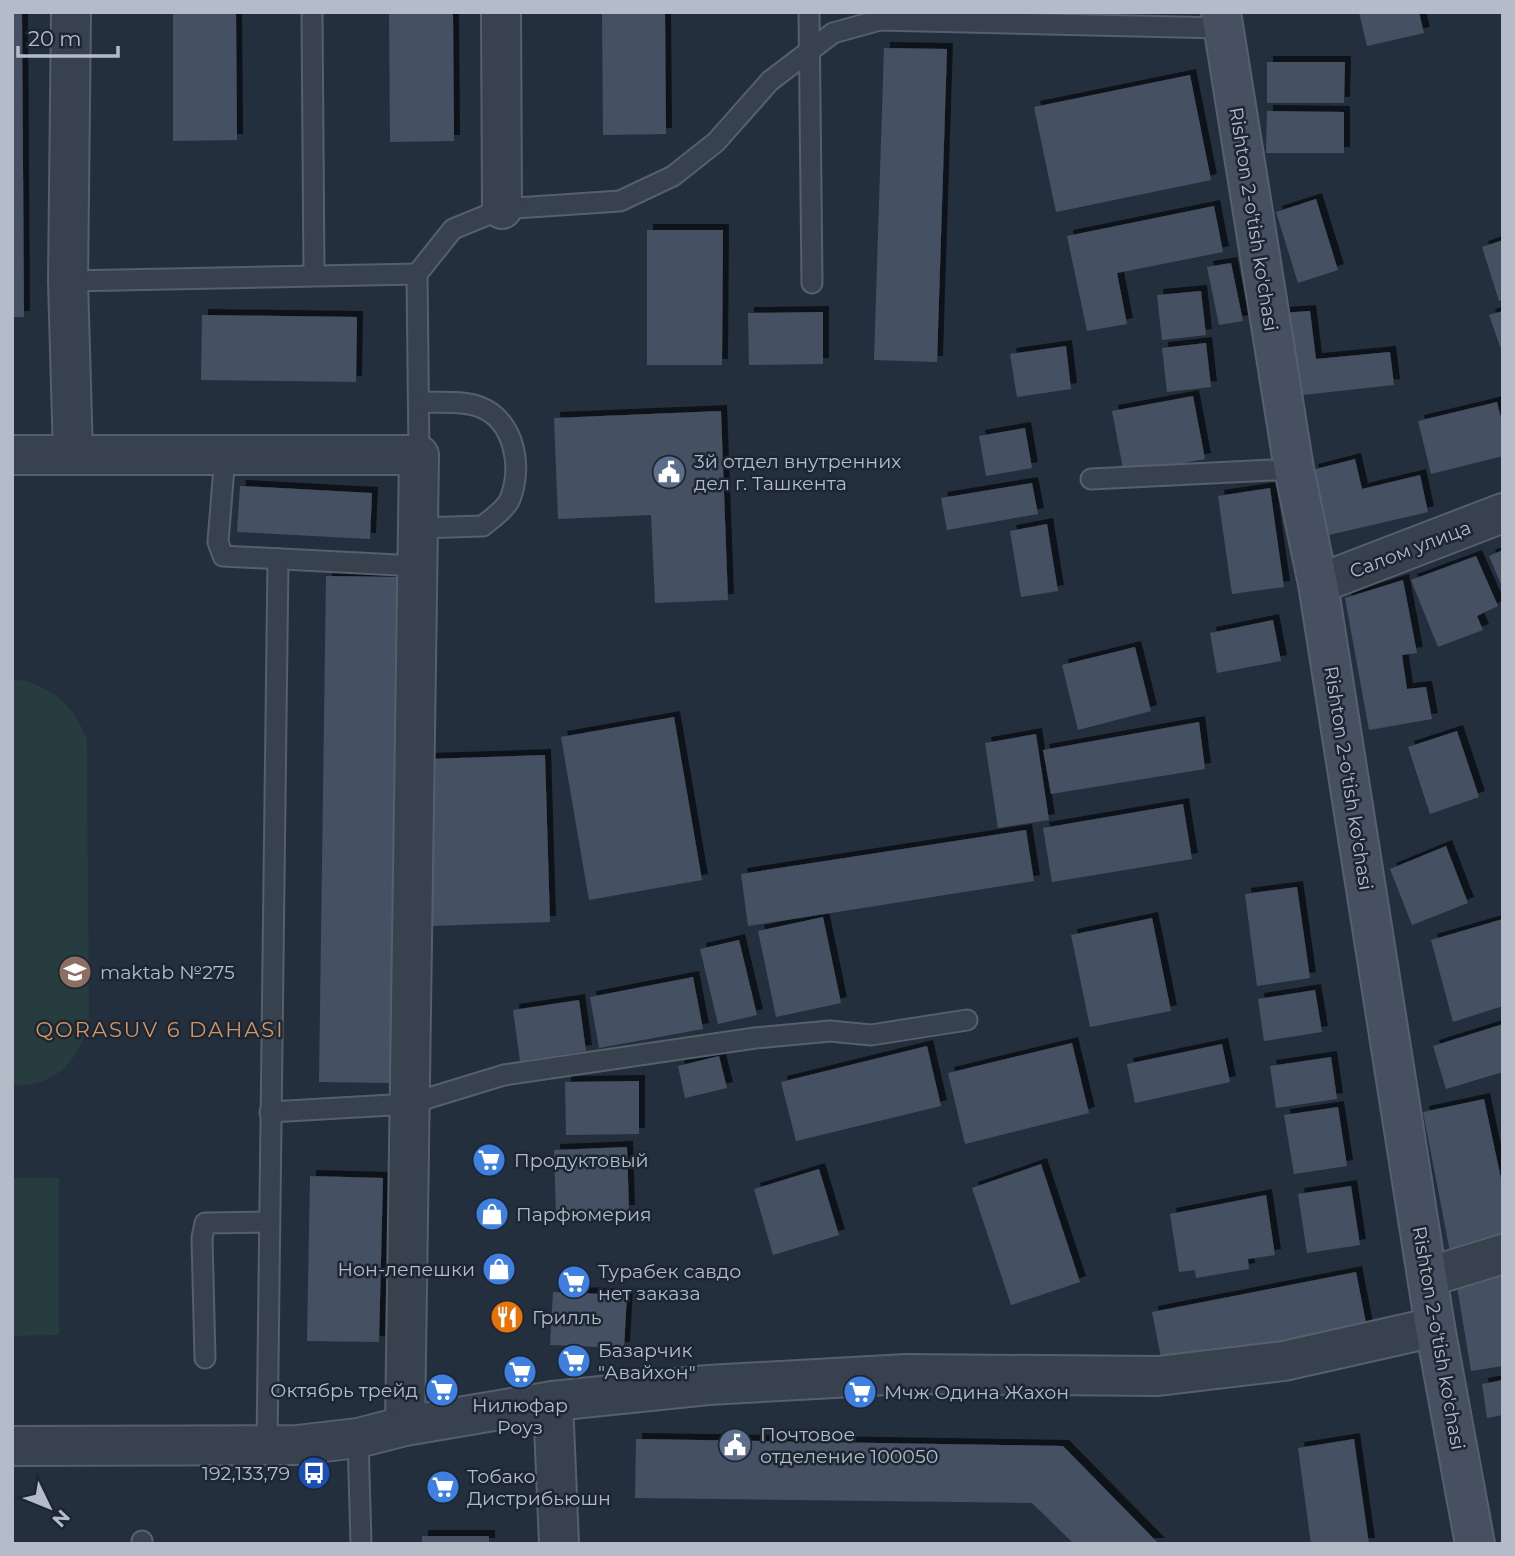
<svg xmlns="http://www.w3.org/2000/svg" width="1515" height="1556" font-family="Montserrat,sans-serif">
  <defs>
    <filter id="shadow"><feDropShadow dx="6" dy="-6" stdDeviation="0" flood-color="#0009"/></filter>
  </defs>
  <rect width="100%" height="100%" fill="#242f3e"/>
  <g fill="#263c3f">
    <path d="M 24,680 C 60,694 71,704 87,739 L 89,1024 C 75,1064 57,1085 12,1086 L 12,681 Z"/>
    <polygon points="12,1178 59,1178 59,1335 12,1336"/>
  </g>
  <g fill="#455162" filter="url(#shadow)">
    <polygon points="12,12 22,12 24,317 12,317"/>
    <polygon points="173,12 236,12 237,140 173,141"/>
    <polygon points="389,12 453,12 454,141 390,142"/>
    <polygon points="602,12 665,12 666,134 603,135"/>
    <polygon points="1359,12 1419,12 1424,33 1367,46"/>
    <polygon points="884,48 947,49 937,362 874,360"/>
    <polygon points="1267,62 1345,62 1344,103 1267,103"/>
    <polygon points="1190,75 1211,180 1056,212 1034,107"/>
    <polygon points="1267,111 1344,112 1344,153 1266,153"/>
    <polygon points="1316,199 1338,270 1298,283 1276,212"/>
    <polygon points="1214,206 1223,252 1117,273 1127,324 1087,331 1067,236"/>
    <polygon points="647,230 723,230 722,365 647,365"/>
    <polygon points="1503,240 1503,300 1499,301 1482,247"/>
    <polygon points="1231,263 1243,321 1219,325 1207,267"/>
    <polygon points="1201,291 1206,335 1162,340 1157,295"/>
    <polygon points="1310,311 1316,359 1390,352 1394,385 1293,396 1281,313"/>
    <polygon points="1503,311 1503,352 1502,352 1489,315"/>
    <polygon points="823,312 823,364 749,365 748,313"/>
    <polygon points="202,315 357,317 356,382 201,380"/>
    <polygon points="1206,343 1211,387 1167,392 1162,348"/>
    <polygon points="1066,346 1071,389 1017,397 1010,354"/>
    <polygon points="1193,396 1205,459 1124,474 1112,411"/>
    <polygon points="1497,402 1503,426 1503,456 1431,474 1418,421"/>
    <polygon points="721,411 728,600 655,603 651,515 558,519 554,418"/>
    <polygon points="1025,428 1032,468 986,476 979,436"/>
    <polygon points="1355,459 1362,489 1420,475 1428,512 1329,535 1312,470"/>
    <polygon points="1032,483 1038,514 947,530 941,498"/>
    <polygon points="240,486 372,493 370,539 237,532"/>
    <polygon points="1270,488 1284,587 1232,594 1218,496"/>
    <polygon points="1047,524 1058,591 1021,597 1010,531"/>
    <polygon points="1503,550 1503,589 1489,556"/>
    <polygon points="1476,556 1498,606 1477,616 1483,630 1438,647 1411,580"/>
    <polygon points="326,576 398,577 390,1083 319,1082"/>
    <polygon points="1403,580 1417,653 1402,655 1407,689 1426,687 1432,719 1369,730 1345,598"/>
    <polygon points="1273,620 1281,661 1217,673 1210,633"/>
    <polygon points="1135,647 1151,711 1078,730 1062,665"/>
    <polygon points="674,717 702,880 589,900 561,737"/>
    <polygon points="1199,722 1205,769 1051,794 1043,750"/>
    <polygon points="1457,731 1479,797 1430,814 1408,747"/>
    <polygon points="1036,734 1049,820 998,828 985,743"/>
    <polygon points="545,755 550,922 430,926 425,759"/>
    <polygon points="1183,804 1192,859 1052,882 1043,828"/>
    <polygon points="1026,830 1034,881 748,926 741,874"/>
    <polygon points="1446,846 1468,903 1412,925 1390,869"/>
    <polygon points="1297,887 1310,978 1257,986 1245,894"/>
    <polygon points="823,917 841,1003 776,1017 758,931"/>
    <polygon points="1152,918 1171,1011 1090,1027 1071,935"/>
    <polygon points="1503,919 1503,1006 1453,1022 1431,940"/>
    <polygon points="739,940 757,1015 718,1024 700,949"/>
    <polygon points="693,977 703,1029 599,1048 590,997"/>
    <polygon points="1315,990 1322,1032 1264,1041 1258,999"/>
    <polygon points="579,1000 586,1051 520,1061 513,1010"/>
    <polygon points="1503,1024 1503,1072 1446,1089 1433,1046"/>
    <polygon points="1072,1043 1089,1113 965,1144 948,1073"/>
    <polygon points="1222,1044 1230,1082 1135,1103 1127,1064"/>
    <polygon points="927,1046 941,1106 796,1141 781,1082"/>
    <polygon points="719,1056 727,1088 685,1098 678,1066"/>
    <polygon points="1331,1057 1337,1099 1276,1108 1270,1066"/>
    <polygon points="639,1081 639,1134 566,1135 565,1082"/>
    <polygon points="1484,1099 1503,1188 1503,1237 1451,1257 1423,1112"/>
    <polygon points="1338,1107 1347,1166 1294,1174 1284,1115"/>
    <polygon points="627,1147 629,1211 556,1214 554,1150"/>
    <polygon points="1041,1164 1080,1282 1011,1305 972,1188"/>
    <polygon points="819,1169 839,1235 773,1255 754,1189"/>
    <polygon points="310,1176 383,1178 379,1342 307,1341"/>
    <polygon points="1351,1186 1360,1245 1307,1253 1298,1194"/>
    <polygon points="1266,1195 1275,1255 1248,1259 1249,1269 1196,1278 1195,1270 1179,1272 1170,1214"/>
    <polygon points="1356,1272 1367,1328 1163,1368 1152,1312"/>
    <polygon points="1503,1272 1503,1366 1471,1371 1456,1280"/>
    <polygon points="553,1292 627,1295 624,1348 550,1345"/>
    <polygon points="1503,1380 1503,1415 1487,1418 1482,1384"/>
    <polygon points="636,1439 1063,1446 1159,1544 1074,1544 1032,1503 635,1498"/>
    <polygon points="1354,1439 1369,1544 1311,1544 1298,1448"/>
    <rect x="422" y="1536" width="67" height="8"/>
  </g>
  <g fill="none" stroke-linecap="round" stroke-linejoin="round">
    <defs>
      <g id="lane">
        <polyline points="312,12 314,275"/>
        <polyline points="809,12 812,283"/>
        <polyline points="68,281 417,274"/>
        <polyline points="225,455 218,542 223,556 417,566"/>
        <polyline points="419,455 417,274 453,229 502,209 620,201 673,176 716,142 770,81 833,33 880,20 1223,28"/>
        <polyline points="1091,479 1294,469"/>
        <path d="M 418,528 L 483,526 C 491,519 506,509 510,499 C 523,466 514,420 480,407 C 463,400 438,403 421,402"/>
        <polyline points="270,1112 409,1104 504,1075 755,1038 830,1031 871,1035 967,1020"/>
        <polyline points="205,1358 202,1238 205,1223 269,1222"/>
        <polyline points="358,1438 361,1544"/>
        <polyline points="267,1445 278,559"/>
        <polyline points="142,1541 142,1544"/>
      </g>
      <g id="street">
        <polyline points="71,12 68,281 73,455"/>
        <polyline points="501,12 502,209"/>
        <polyline points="12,455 419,455 405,1426"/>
        <polyline points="1318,584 1503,513"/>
        <polyline points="1428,1277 1503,1254"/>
        <polyline points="553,1401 559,1544"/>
        <polyline points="12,1446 297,1445 358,1438 405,1426 553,1401 708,1385 906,1374 1158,1376 1284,1361 1435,1327"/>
      </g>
      <polyline id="secondary" points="1221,12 1294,469 1318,584 1435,1327 1475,1544"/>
    </defs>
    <use href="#lane" stroke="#565f6c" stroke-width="23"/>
    <use href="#street" stroke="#565f6c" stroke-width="42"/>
    <use href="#secondary" stroke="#565f6c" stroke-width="42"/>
    <use href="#lane" stroke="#38414e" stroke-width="19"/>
    <use href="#street" stroke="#38414e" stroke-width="38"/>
    <use href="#secondary" stroke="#465061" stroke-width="38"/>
  </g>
  <defs>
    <symbol id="civic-disc" viewBox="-11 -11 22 22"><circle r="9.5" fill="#5c6f8a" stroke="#1d2633"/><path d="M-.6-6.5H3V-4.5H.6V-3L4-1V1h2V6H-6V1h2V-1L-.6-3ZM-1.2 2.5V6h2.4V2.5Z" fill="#fff"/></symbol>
    <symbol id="school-disc" viewBox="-11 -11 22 22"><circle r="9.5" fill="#8d6e63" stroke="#1d2633"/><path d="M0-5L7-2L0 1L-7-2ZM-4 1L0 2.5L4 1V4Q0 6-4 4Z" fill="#fff"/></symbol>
    <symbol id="supermarket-disc" viewBox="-11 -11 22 22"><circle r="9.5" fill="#3f7fe0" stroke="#1d2633"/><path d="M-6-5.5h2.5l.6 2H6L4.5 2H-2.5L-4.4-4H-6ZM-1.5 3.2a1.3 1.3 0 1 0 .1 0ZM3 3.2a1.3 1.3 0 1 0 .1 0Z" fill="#fff"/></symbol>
    <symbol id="shop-disc" viewBox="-11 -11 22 22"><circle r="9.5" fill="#3f7fe0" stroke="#1d2633"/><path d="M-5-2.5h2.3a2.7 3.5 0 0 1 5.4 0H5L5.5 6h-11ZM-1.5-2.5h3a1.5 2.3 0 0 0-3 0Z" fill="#fff"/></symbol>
    <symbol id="restaurant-disc" viewBox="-11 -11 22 22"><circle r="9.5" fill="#e8710a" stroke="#1d2633"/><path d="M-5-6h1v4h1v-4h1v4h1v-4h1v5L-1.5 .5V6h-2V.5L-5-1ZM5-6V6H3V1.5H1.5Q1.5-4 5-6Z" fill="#fff"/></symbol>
    <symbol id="bus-disc" viewBox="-11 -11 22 22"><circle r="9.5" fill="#1a4fb4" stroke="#1d2633"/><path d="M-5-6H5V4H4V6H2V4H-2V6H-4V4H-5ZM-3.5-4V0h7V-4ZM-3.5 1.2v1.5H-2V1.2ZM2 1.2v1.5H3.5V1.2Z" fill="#fff"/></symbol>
  </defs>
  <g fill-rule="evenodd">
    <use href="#civic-disc" x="650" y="453" width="38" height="38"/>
    <use href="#school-disc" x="56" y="953" width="38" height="38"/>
    <use href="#supermarket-disc" x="470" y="1141" width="38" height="38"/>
    <use href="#shop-disc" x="473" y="1195" width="38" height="38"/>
    <use href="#shop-disc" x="480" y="1250" width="38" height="38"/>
    <use href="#supermarket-disc" x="555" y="1263" width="38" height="38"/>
    <use href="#restaurant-disc" x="488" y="1298" width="38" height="38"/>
    <use href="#supermarket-disc" x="555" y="1342" width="38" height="38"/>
    <use href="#supermarket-disc" x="501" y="1353" width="38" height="38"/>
    <use href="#supermarket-disc" x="423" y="1371" width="38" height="38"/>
    <use href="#supermarket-disc" x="841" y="1373" width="38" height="38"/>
    <use href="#civic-disc" x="716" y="1426" width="38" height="38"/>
    <use href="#bus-disc" x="295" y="1454" width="38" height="38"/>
    <use href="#supermarket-disc" x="424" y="1468" width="38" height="38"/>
  </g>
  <g text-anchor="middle" stroke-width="5" stroke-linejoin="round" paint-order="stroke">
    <g font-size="19" fill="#b4bcc9" stroke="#1d2633">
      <text transform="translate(1254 219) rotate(81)" y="7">Rishton 2-o'tish ko'chasi</text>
      <text transform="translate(1410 549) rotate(-21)" y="7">Салом улица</text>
      <text transform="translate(1349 778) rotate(81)" y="7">Rishton 2-o'tish ko'chasi</text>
      <text transform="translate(1439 1338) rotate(80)" y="7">Rishton 2-o'tish ko'chasi</text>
    </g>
    <g font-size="19" fill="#b4bcc9" stroke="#1d2633" text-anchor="start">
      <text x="694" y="468">3й отдел внутренних<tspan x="694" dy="22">дел г. Ташкента</tspan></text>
      <text x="100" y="979">maktab №275</text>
      <text x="514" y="1167">Продуктовый</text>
      <text x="516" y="1221">Парфюмерия</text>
      <text x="475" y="1276" text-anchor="end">Нон-лепешки</text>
      <text x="598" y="1278">Турабек савдо<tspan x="598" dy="22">нет заказа</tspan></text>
      <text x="532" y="1324">Грилль</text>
      <text x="598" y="1357">Базарчик<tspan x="598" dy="22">"Авайхон"</tspan></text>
      <text x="418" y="1397" text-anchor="end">Октябрь трейд</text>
      <text x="884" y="1399">Мчж Одина Жахон</text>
      <text x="520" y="1412" text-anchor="middle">Нилюфар<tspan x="520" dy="22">Роуз</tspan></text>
      <text x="760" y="1441">Почтовое<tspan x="760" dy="22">отделение 100050</tspan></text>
      <text x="290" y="1480" text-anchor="end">192,133,79</text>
      <text x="467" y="1483">Тобако<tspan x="467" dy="22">Дистрибьюшн</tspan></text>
    </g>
    <g font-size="21" letter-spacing="2" fill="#d59563" stroke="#1d2633">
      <text x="160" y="1037">QORASUV 6 DAHASI</text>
    </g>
  </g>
  <rect width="1515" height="1556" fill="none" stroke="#b4bcc9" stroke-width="28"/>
  <g transform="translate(49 1507) rotate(133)" stroke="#1d2633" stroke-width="5" paint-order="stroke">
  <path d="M0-5L12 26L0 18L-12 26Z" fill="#b4bcc9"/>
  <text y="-10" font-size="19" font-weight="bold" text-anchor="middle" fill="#b4bcc9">N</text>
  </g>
  <path d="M18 46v10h100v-10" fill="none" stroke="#b4bcc9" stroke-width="3.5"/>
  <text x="28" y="46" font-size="21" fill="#b4bcc9" stroke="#1d2633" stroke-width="5" paint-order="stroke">20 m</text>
</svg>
